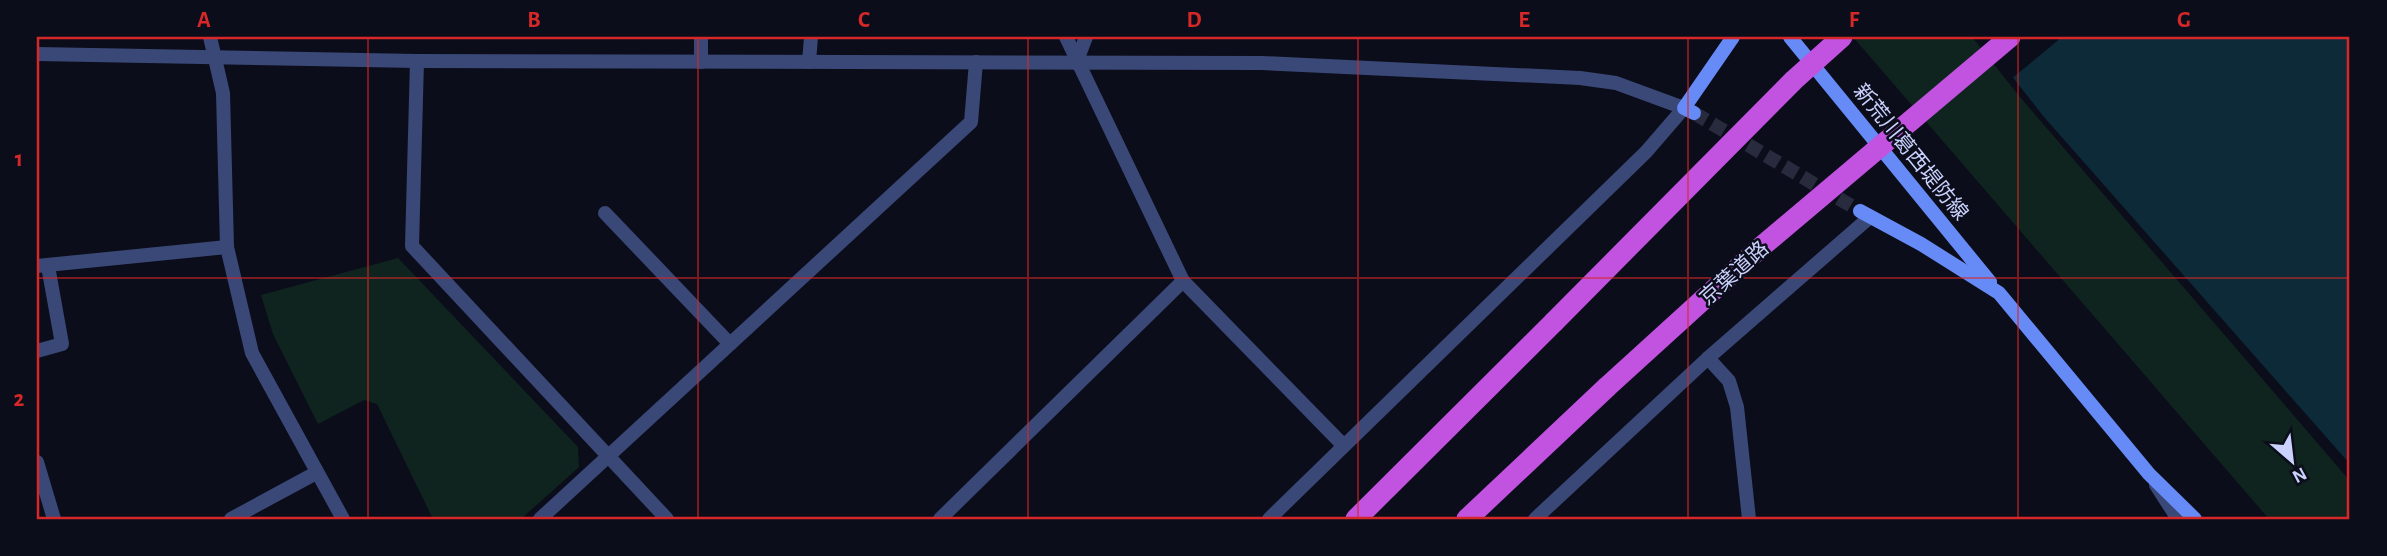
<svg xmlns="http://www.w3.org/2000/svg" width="2387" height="556" font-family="'Alegreya Sans','Noto Sans JP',sans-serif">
  <rect width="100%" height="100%" fill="#0c0d1b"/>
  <g fill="#0f241e">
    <polygon points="1853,37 1972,37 2020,97 2350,481 2350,519 2269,519"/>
    <polygon points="398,258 578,447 579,467 521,519 433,519 377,404 364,400 318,424 273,334 261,295"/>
  </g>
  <polygon fill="#0d2a39" points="1981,37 2350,37 2350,464 2044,117"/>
  <polygon fill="#0c0d1b" points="1978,37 2062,37 2010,80"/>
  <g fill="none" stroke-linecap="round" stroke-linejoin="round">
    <polyline stroke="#282a3d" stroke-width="14" stroke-dasharray="14 7" stroke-linecap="butt" points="1694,113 1860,211"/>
    <g stroke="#3a4877" stroke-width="14">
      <polyline points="701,62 701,37"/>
      <polyline points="809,62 811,37"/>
      <polyline points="605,213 730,344"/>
      <polyline points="37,266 227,247"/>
      <polyline points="37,351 62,344 48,266"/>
      <polyline points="37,462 54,519"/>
    </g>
    <g stroke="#3a4877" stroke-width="14">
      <polyline points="210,37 223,93 227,247 252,353 343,519"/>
      <polyline points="1066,37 1183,281 1343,445"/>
      <polyline points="417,61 412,246 667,519"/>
      <polyline points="1076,63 1086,37"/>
      <polyline points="1708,358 1729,381 1737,407 1749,519"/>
      <polyline points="231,519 316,473"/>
      <polyline points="540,519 971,122 976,62"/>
      <polyline points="940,519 1183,281"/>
    </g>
    <g stroke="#3a4877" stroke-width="14">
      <polyline points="37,54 417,61 1262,63 1580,78 1616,83 1684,108 1646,152 1269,519"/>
      <polyline points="2156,485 2178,519"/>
      <polyline points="1535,519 1708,358 1870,217"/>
    </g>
    <g stroke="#668af6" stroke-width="14">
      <polyline points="1790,37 1990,282"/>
      <polyline points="1694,113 1684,108 1733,37"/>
      <polyline points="1860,211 1921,244 1999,293 2149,474 2195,519"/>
    </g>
    <g stroke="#c252e0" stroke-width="21">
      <polyline points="1356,519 1554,322"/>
      <polyline points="1467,519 1607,387"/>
    </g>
    <g stroke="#c252e0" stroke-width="21">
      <polyline points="1554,322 1794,80 1842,37"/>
      <polyline points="1607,387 1761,247 2010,37"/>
    </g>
  </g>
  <path fill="none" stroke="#d62828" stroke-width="2" stroke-opacity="0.55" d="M 368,37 L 368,519M 698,37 L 698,519M 1028,37 L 1028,519M 1358,37 L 1358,519M 1688,37 L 1688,519M 2018,37 L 2018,519M 37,278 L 2350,278"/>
  <g text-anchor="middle" stroke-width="5" stroke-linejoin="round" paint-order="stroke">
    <g font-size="21" fill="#c9d1fc" stroke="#0c0d1b">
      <text transform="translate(1911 152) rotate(51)" y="7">新荒川葛西堤防線</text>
      <text transform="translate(1734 273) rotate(-42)" y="7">京葉道路</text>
    </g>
  </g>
  <rect width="2387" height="556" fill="none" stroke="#0c0d1b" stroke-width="77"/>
  <g transform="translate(2292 461) rotate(152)" stroke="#0c0d1b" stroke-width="5" paint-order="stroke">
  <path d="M0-5L12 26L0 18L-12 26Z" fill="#c9d1fc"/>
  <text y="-10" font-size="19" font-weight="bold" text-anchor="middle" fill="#c9d1fc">N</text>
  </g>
  <rect x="38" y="38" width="2310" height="480" fill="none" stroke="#d62828" stroke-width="2.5"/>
  <g font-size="23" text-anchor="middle" font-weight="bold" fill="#d62828">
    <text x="204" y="27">A</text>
    <text x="534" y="27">B</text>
    <text x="864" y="27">C</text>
    <text x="1194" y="27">D</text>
    <text x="1524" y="27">E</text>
    <text x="1854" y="27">F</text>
    <text x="2184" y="27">G</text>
    <text x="19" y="166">1</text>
    <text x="19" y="406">2</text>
  </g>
</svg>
